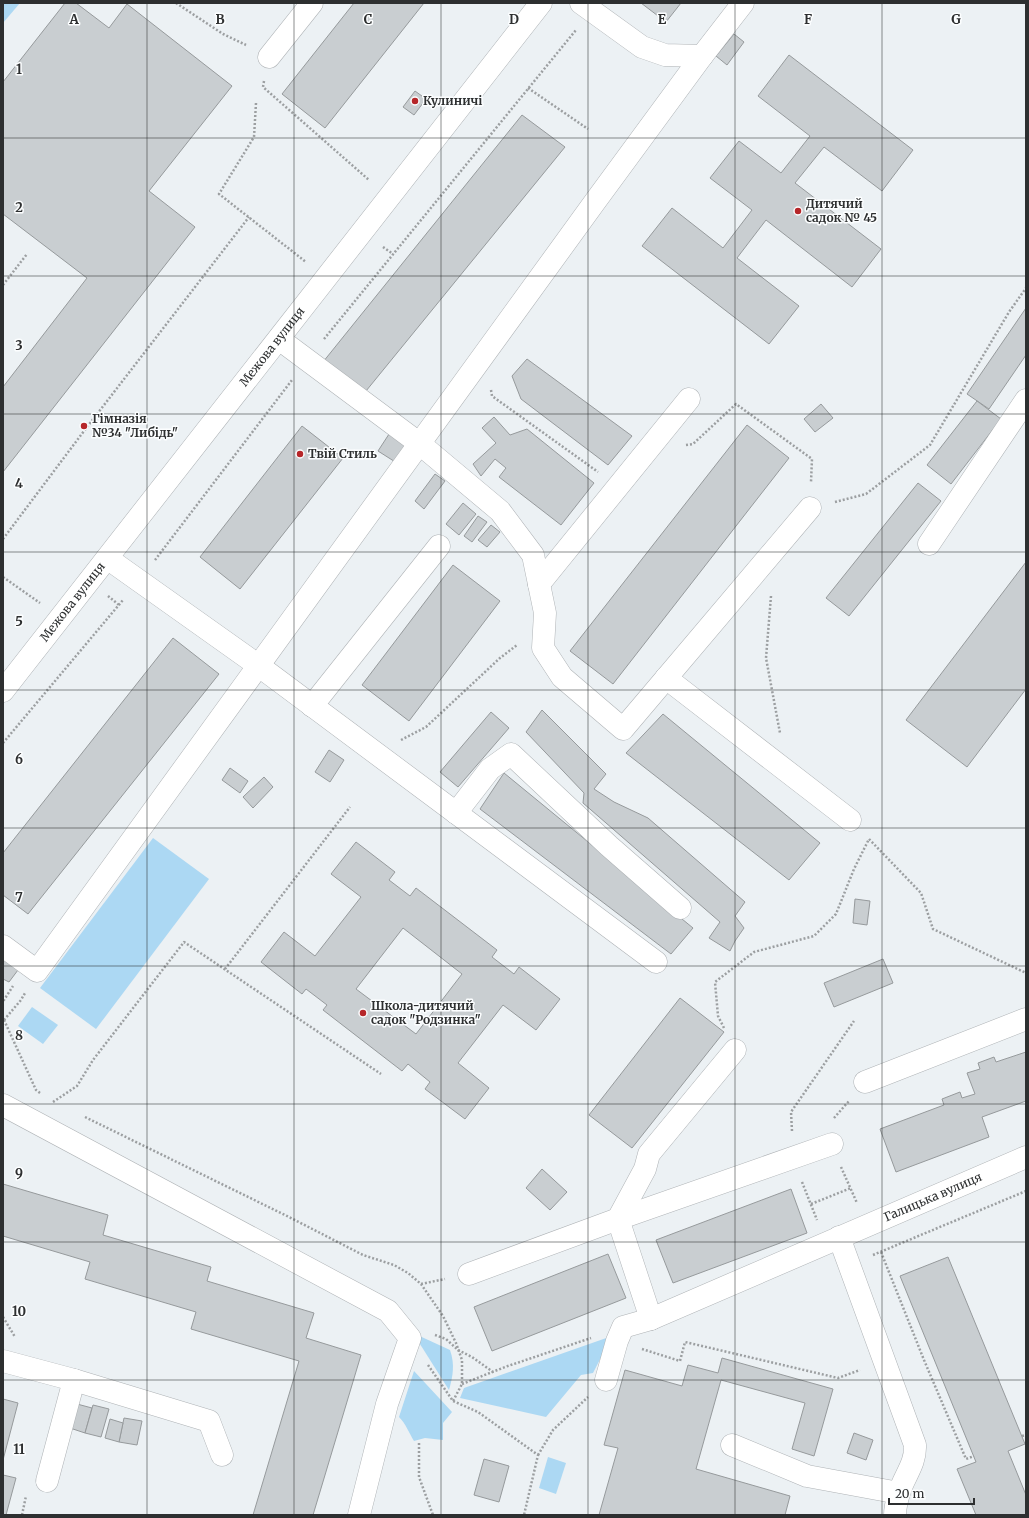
<svg xmlns="http://www.w3.org/2000/svg" width="1029" height="1518" font-family="Merriweather,serif">
  <rect width="100%" height="100%" fill="#ecf1f4"/>
  <g fill="#acd8f3">
    <polygon points="3,3 20,3 3,23"/>
    <polygon points="153,838 209,879 96,1029 40,988"/>
    <polygon points="32,1007 58,1025 43,1044 18,1026"/>
    <path d="M 413,1333 L 450,1350 C 455,1364 453,1376 449,1390 Z"/>
    <polygon points="612,1336 593,1373 581,1375 546,1417 460,1398 464,1388"/>
    <path d="M 414,1371 L 452,1412 L 443,1423 L 443,1440 L 425,1438 L 414,1441 C 409,1433 406,1424 399,1417 Z"/>
    <polygon points="548,1457 566,1463 556,1494 539,1488"/>
  </g>
  <g fill="#c9ced1" stroke="#969a9c" fill-rule="evenodd">
    <polygon points="65,3 76,3 109,28 127,4 232,86 149,191 195,227 3,472 3,387 87,278 3,214 3,82"/>
    <polygon points="354,3 424,3 325,128 282,94"/>
    <polygon points="641,3 681,3 666,22"/>
    <polygon points="734,34 744,42 727,65 716,56"/>
    <polygon points="789,55 913,150 882,191 824,147 795,183 881,249 852,287 766,220 737,258 799,306 769,344 642,246 672,208 723,248 752,210 710,178 739,141 781,173 810,136 758,96"/>
    <polygon points="415,91 426,99 414,115 403,107"/>
    <polygon points="522,115 565,147 366,391 323,362"/>
    <polygon points="1026,308 1026,355 989,409 967,394"/>
    <polygon points="527,359 632,436 608,465 521,399 512,376"/>
    <polygon points="977,401 1001,419 951,484 927,465"/>
    <polygon points="821,404 833,418 815,432 804,419"/>
    <polygon points="494,417 510,435 527,429 594,483 561,525 499,477 506,468 495,459 481,476 473,464 496,443 482,428"/>
    <polygon points="747,425 789,458 613,684 570,651"/>
    <polygon points="302,426 343,458 240,589 200,557"/>
    <polygon points="391,431 413,445 400,465 378,451"/>
    <polygon points="435,474 445,481 424,509 415,501"/>
    <polygon points="918,483 941,501 849,616 826,598"/>
    <polygon points="463,503 476,514 459,535 446,524"/>
    <polygon points="478,516 487,522 472,542 464,536"/>
    <polygon points="491,525 500,532 487,547 478,540"/>
    <polygon points="1026,562 1026,689 967,767 906,720"/>
    <polygon points="453,565 500,601 409,721 362,685"/>
    <polygon points="173,638 219,674 28,914 3,895 3,853"/>
    <polygon points="542,710 606,774 594,789 614,802 648,818 745,902 735,916 744,928 735,941 730,951 709,938 720,922 583,803 584,793 526,732"/>
    <polygon points="491,712 509,728 458,787 440,772"/>
    <polygon points="663,714 820,843 789,880 626,753"/>
    <polygon points="329,750 344,760 330,782 315,772"/>
    <polygon points="230,768 248,781 240,793 222,780"/>
    <polygon points="504,773 693,928 671,954 480,809"/>
    <polygon points="264,777 273,787 253,808 243,797"/>
    <path d="M 356,842 L 395,872 L 389,880 L 410,896 L 416,888 L 497,950 L 492,957 L 514,974 L 519,967 L 560,999 L 536,1030 L 503,1005 L 458,1063 L 489,1088 L 465,1119 L 425,1089 L 430,1082 L 408,1064 L 402,1071 L 323,1010 L 327,1005 L 306,989 L 302,994 L 261,962 L 284,932 L 315,956 L 361,897 L 331,874 ZM 403,928 L 462,974 L 416,1034 L 356,989 Z"/>
    <polygon points="855,899 870,901 867,925 853,923"/>
    <polygon points="3,958 18,970 9,982 3,979"/>
    <polygon points="883,959 893,983 834,1007 824,983"/>
    <polygon points="680,998 724,1032 632,1148 589,1115"/>
    <polygon points="1026,1052 1026,1101 982,1117 989,1137 896,1172 880,1129 944,1105 942,1099 960,1092 962,1098 975,1094 967,1073 980,1069 978,1063 994,1057 996,1062"/>
    <polygon points="542,1169 567,1192 550,1210 526,1188"/>
    <polygon points="3,1184 108,1215 103,1235 211,1267 207,1281 314,1313 306,1338 361,1355 313,1515 253,1515 299,1361 191,1329 196,1312 85,1279 90,1262 3,1236"/>
    <polygon points="791,1189 807,1233 673,1283 656,1240"/>
    <polygon points="608,1254 626,1298 492,1351 474,1307"/>
    <polygon points="948,1257 1025,1444 1008,1451 1026,1495 1026,1515 976,1515 957,1469 976,1462 900,1276"/>
    <polygon points="722,1358 833,1389 814,1456 792,1449 805,1403 721,1380 696,1469 790,1496 785,1515 599,1515 618,1448 604,1445 625,1370 682,1386 688,1365 718,1373"/>
    <polygon points="3,1399 18,1403 3,1460"/>
    <polygon points="77,1404 92,1408 85,1433 70,1428"/>
    <polygon points="93,1405 109,1409 101,1437 85,1433"/>
    <polygon points="124,1418 142,1421 137,1445 119,1442"/>
    <polygon points="110,1419 123,1423 119,1442 105,1438"/>
    <polygon points="854,1433 873,1440 866,1460 847,1453"/>
    <polygon points="484,1459 509,1466 499,1502 474,1495"/>
    <polygon points="3,1475 16,1478 6,1515 3,1515"/>
  </g>
  <g fill="none" stroke-linecap="round" stroke-linejoin="round">
    <defs>
      <g id="minor">
        <polyline points="581,3 642,47 665,55 702,56"/>
        <polyline points="269,57 312,3"/>
        <polyline points="279,339 420,444 500,511 533,555 545,613 543,648 562,677 623,729 810,508"/>
        <polyline points="929,544 1026,400"/>
        <polyline points="107,558 259,666 656,962"/>
        <polyline points="539,584 689,399"/>
        <polyline points="666,678 850,820"/>
        <path id="s1" d="M 3,691 L 541,3"/>
        <polyline points="312,706 439,546"/>
        <polyline points="456,813 490,769 511,754 609,846 680,908"/>
        <polyline points="3,946 37,971 594,203 702,56 743,3"/>
        <polyline points="865,1082 1026,1019"/>
        <polyline points="3,1105 388,1311 410,1338 387,1404 359,1515"/>
        <path d="M 839,1237 L 915,1445 C 916,1464 904,1476 899,1493 C 897,1500 895,1508 895,1515"/>
        <polyline points="469,1274 618,1219 832,1144"/>
        <polyline points="651,1319 618,1219 645,1169 649,1154 735,1050"/>
        <polyline points="3,1361 74,1380 209,1421 222,1455"/>
        <path id="s2" d="M 606,1380 L 617,1341 L 623,1327 L 651,1319 L 1026,1157"/>
        <polyline points="732,1445 807,1476 899,1493"/>
        <polyline points="47,1481 74,1380"/>
      </g>
    </defs>
    <use href="#minor" stroke="#afb3b6" stroke-width="23"/>
    <g stroke="#9c9fa1" stroke-width="2.5" stroke-dasharray="2 2" stroke-linecap="butt">
      <polyline points="176,3 223,34 246,45"/>
      <polyline points="264,81 263,87 369,180"/>
      <polyline points="528,88 588,129"/>
      <polyline points="256,103 254,137 219,194 306,262"/>
      <polyline points="383,247 393,254"/>
      <polyline points="3,285 27,254"/>
      <polyline points="324,339 576,30"/>
      <polyline points="491,390 492,396 598,472"/>
      <polyline points="686,445 693,444 736,404 812,459 811,482"/>
      <polyline points="835,502 866,494 930,445 1009,312 1026,288"/>
      <polyline points="3,539 84,431 249,217"/>
      <polyline points="155,560 292,380"/>
      <polyline points="3,577 40,603"/>
      <polyline points="108,596 119,605"/>
      <polyline points="771,596 766,658 780,733"/>
      <polyline points="401,740 426,727 500,658 517,645"/>
      <polyline points="3,743 123,600"/>
      <polyline points="869,839 921,893 933,929 1026,973"/>
      <polyline points="225,969 350,807"/>
      <polyline points="3,1000 4,1000 13,986"/>
      <polyline points="4,1020 36,1090 40,1093"/>
      <polyline points="4,1020 21,1000 25,993"/>
      <polyline points="724,1028 718,1016 715,982 754,952 814,936 836,914 854,869 869,839"/>
      <polyline points="53,1102 77,1086 93,1060 184,942 381,1074"/>
      <polyline points="85,1117 289,1217 363,1255 394,1265 408,1273 421,1284 443,1316 456,1343 462,1360 462,1384 453,1401"/>
      <polyline points="834,1118 849,1101"/>
      <polyline points="792,1131 791,1112 854,1021"/>
      <polyline points="841,1167 857,1203"/>
      <polyline points="802,1182 817,1220"/>
      <polyline points="811,1204 851,1188"/>
      <polyline points="881,1252 924,1360 966,1459 974,1456"/>
      <polyline points="873,1255 1026,1191"/>
      <polyline points="421,1284 445,1279"/>
      <polyline points="3,1317 15,1337"/>
      <polyline points="435,1335 446,1339 458,1350 472,1357 493,1372"/>
      <polyline points="642,1349 680,1361 685,1342 838,1378 860,1370"/>
      <polyline points="428,1365 453,1401 478,1412 538,1455 524,1515"/>
      <polyline points="462,1384 505,1367 591,1338"/>
      <polyline points="1022,1436 1026,1435"/>
      <polyline points="419,1443 419,1477 433,1515"/>
      <polyline points="538,1455 553,1430 588,1397"/>
      <polyline points="22,1515 26,1496"/>
    </g>
    <use href="#minor" stroke="#fff" stroke-width="22"/>
  </g>
  <path fill="none" stroke="#2d2f30" stroke-width="1" stroke-opacity="0.55" d="M 147,3 L 147,1515M 294,3 L 294,1515M 441,3 L 441,1515M 588,3 L 588,1515M 735,3 L 735,1515M 882,3 L 882,1515M 3,138 L 1026,138M 3,276 L 1026,276M 3,414 L 1026,414M 3,552 L 1026,552M 3,690 L 1026,690M 3,828 L 1026,828M 3,966 L 1026,966M 3,1104 L 1026,1104M 3,1242 L 1026,1242M 3,1380 L 1026,1380"/>
  <g fill="#b62629" stroke="#fcfeff" stroke-width="1.5">
    <circle cx="415" cy="101" r="4"/>
    <circle cx="798" cy="211" r="4"/>
    <circle cx="84" cy="426" r="4"/>
    <circle cx="300" cy="454" r="4"/>
    <circle cx="363" cy="1013" r="4"/>
  </g>
  <g text-anchor="middle" stroke-width="3" stroke-linejoin="round" paint-order="stroke">
    <g font-size="12" font-weight="bold" fill="#2d2f30" stroke="#fcfeff" text-anchor="start">
      <text x="423" y="105">Кулиничі</text>
      <text x="806" y="208">Дитячий<tspan x="806" dy="14">садок № 45</tspan></text>
      <text x="92" y="423">Гімназія<tspan x="92" dy="14">№34 "Либідь"</tspan></text>
      <text x="308" y="458">Твій Стиль</text>
      <text x="371" y="1010">Школа-дитячий<tspan x="371" dy="14">садок "Родзинка"</tspan></text>
    </g>
    <g font-size="12" fill="#2d2f30" stroke="#fcfeff">
      <text dy="4" stroke="none"><textPath href="#s1" startOffset="437">Межова вулиця</textPath></text>
      <text dy="4" stroke="none"><textPath href="#s1" startOffset="113">Межова вулиця</textPath></text>
      <text dy="4" stroke="none"><textPath href="#s2" startOffset="392">Галицька вулиця</textPath></text>
    </g>
  </g>
  <g font-size="13" text-anchor="middle" font-weight="bold" fill="#2d2f30" stroke="#fcfeff" stroke-width="3" stroke-linejoin="round" paint-order="stroke">
    <text x="74" y="24">A</text>
    <text x="220" y="24">B</text>
    <text x="368" y="24">C</text>
    <text x="514" y="24">D</text>
    <text x="662" y="24">E</text>
    <text x="808" y="24">F</text>
    <text x="956" y="24">G</text>
    <text x="19" y="74">1</text>
    <text x="19" y="212">2</text>
    <text x="19" y="350">3</text>
    <text x="19" y="488">4</text>
    <text x="19" y="626">5</text>
    <text x="19" y="764">6</text>
    <text x="19" y="902">7</text>
    <text x="19" y="1040">8</text>
    <text x="19" y="1178">9</text>
    <text x="19" y="1316">10</text>
    <text x="19" y="1454">11</text>
  </g>
  <rect width="1029" height="1518" fill="none" stroke="#2d2f30" stroke-width="8"/>
  <path d="M889 1498v6h85v-6" fill="none" stroke="#2d2f30" stroke-width="2"/>
  <text x="895" y="1498" font-size="12" fill="#2d2f30" stroke="#fcfeff" stroke-width="3" paint-order="stroke">20 m</text>
</svg>
